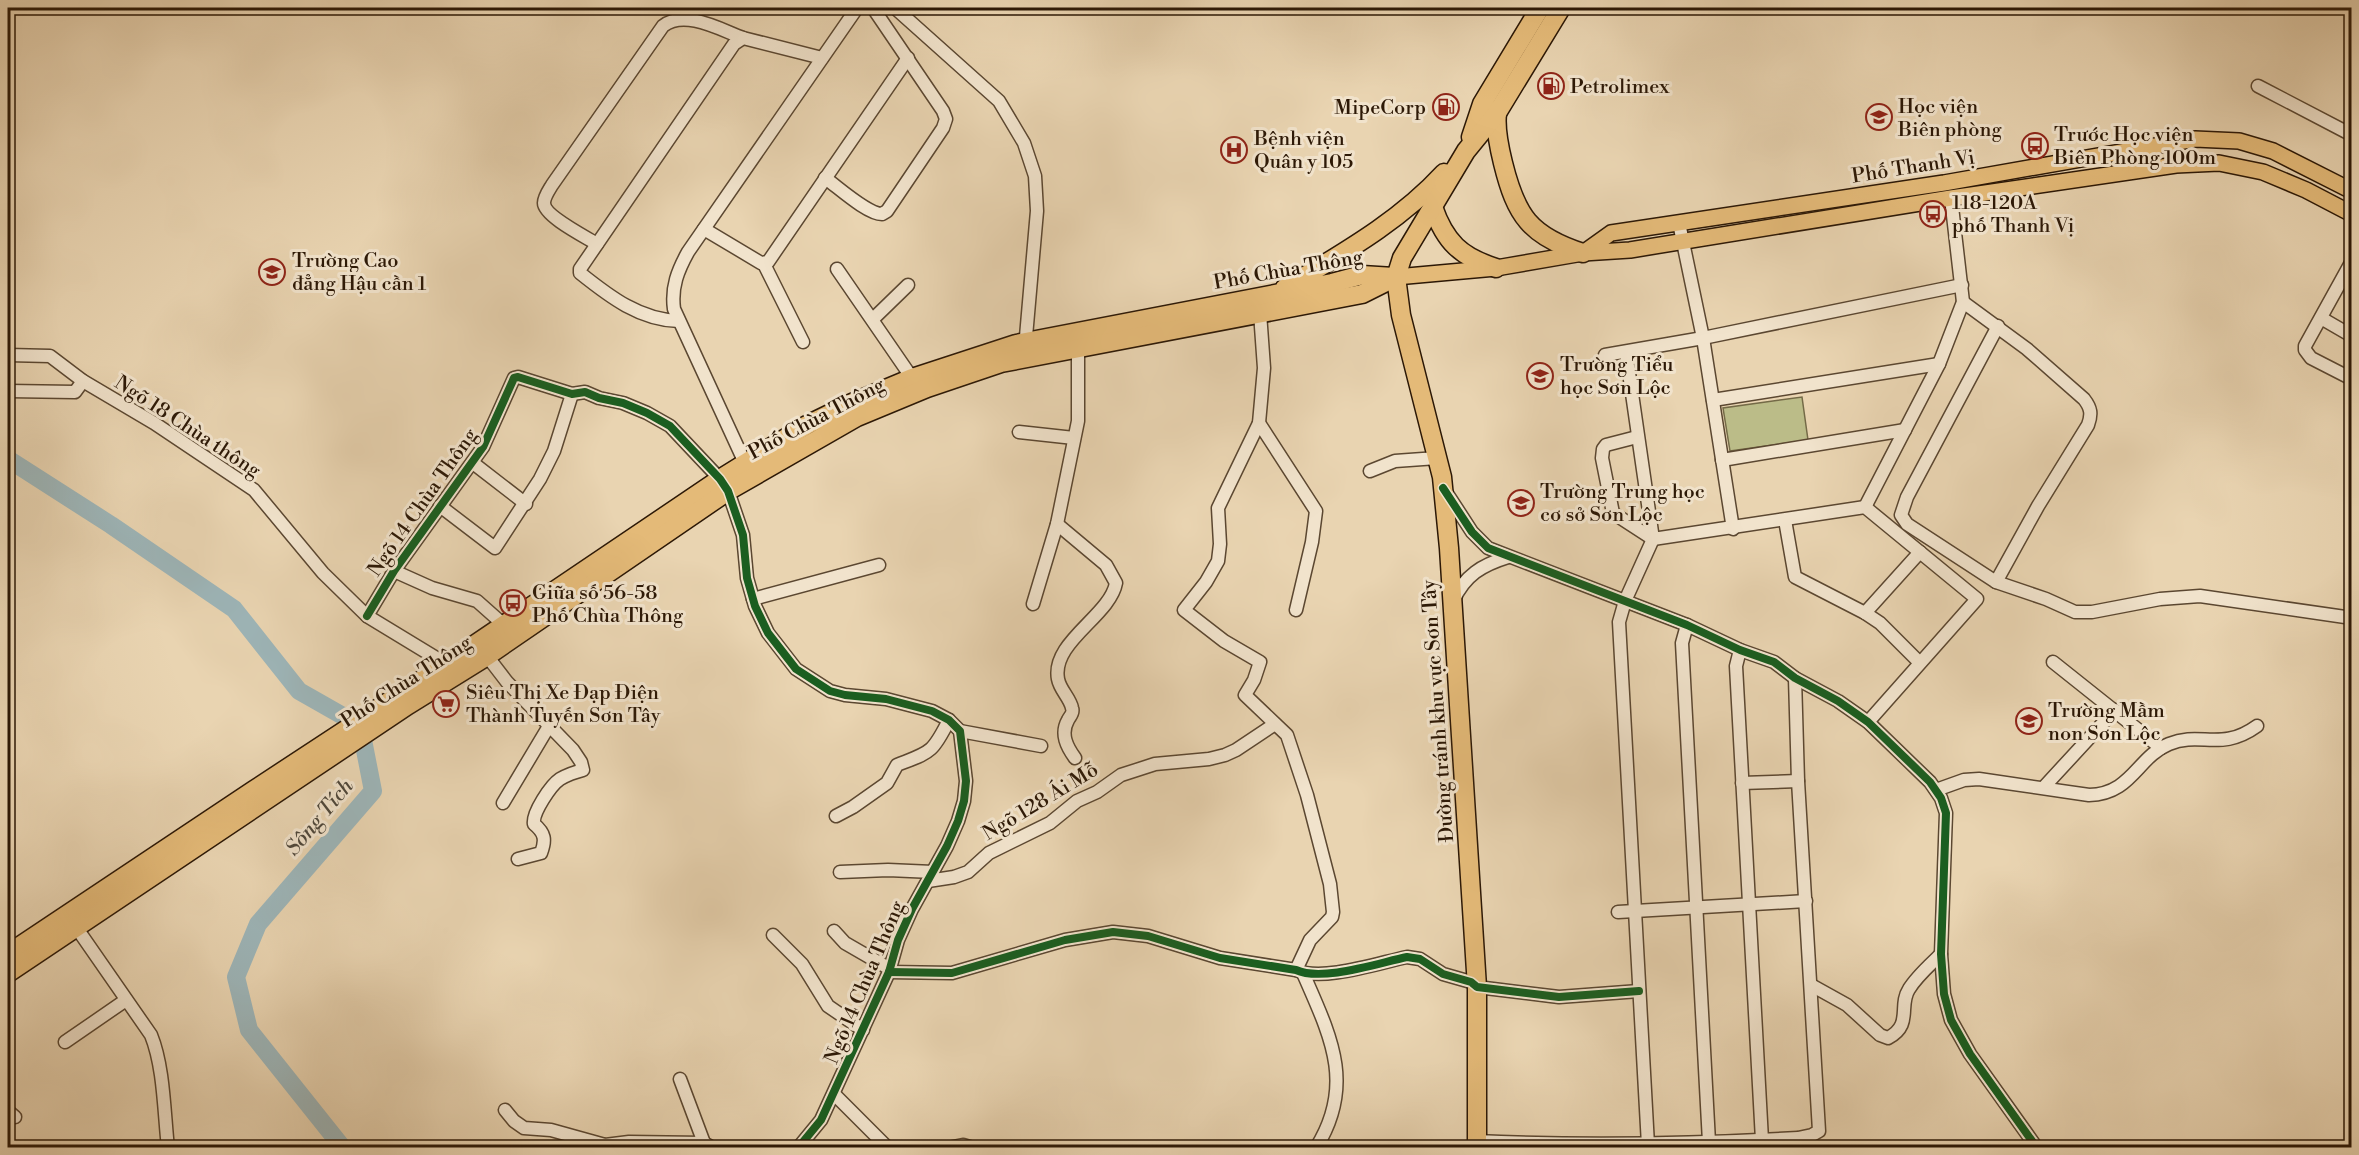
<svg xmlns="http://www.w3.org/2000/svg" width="2359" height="1155" font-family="'Libre Bodoni',serif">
  <rect width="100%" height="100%" fill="#e9d4b1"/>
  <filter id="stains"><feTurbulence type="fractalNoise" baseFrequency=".00333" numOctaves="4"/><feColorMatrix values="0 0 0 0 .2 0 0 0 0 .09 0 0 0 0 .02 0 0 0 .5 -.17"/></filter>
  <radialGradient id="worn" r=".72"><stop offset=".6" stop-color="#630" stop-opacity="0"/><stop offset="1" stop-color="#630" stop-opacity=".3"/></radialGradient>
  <polygon fill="#bbbc88" stroke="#746a47" stroke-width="1.5" points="1802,397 1808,440 1730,451 1723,408"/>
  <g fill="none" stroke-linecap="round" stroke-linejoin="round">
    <polyline stroke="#9db5b8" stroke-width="18" points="8,459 111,525 234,609 299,691 343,716 363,740 373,791 258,924 236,977 249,1030 343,1148"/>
    <defs>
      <g id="minor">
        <polyline points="895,8 999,101 1024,143 1035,176 1037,211 1025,348"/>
        <polyline points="2258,86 2352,135"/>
        <path d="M 825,178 C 838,187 867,214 882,214 L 887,211 L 943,128 L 946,119 L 943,111 L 873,8"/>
        <polyline points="1679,223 1703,338 1733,529"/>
        <polyline points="704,229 761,263 768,262 908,58"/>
        <path d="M 597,244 C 586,237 544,216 544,203 C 544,197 549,190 552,185 L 663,26 C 685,9 721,30 743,38"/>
        <polyline points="2352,261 2305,346 2305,350 2311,358 2352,379"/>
        <polyline points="764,264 803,342"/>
        <polyline points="837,269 912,378"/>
        <path d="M 1963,302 L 2027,349 L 2084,399 C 2091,408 2092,414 2088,425 L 2038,506 L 1996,582"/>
        <polyline points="1260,313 1264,368 1259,423 1218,508 1220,544 1218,561 1206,582 1184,610 1224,641 1260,662 1254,680 1245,695 1287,735 1307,795 1330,884 1333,912 1332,917 1310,940 1296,970"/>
        <polyline points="2321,318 2352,336"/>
        <polyline points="873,319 908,285"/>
        <path d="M 679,321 C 640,320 610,297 580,273 L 580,269 L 734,44 L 743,38 L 822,58"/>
        <polyline points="1998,326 1907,497 1901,515 1907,524 1996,582 2046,599 2075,612 2092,612 2160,599 2200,596 2352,618"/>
        <polyline points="1626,352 1653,539 1625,601 1619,622 1648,1145"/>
        <polyline points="8,355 50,356 83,381 154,423 254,490 323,573 367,616 446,664 450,669"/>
        <polyline points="1605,355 1703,338 1962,285"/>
        <polyline points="8,391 75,392 83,381"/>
        <polyline points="1713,400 1939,364"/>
        <polyline points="1259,423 1316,511 1312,542 1296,610"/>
        <polyline points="1019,432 1074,438"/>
        <polyline points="1637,437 1606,445 1603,449 1602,458 1613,513 1653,539 1865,507 1977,599 1868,722"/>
        <polyline points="1722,460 1905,430"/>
        <polyline points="473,463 526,504"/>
        <path d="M 745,463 L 674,309 C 671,287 678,270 688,252 L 857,8"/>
        <polyline points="1370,471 1395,461 1437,458"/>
        <polyline points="1446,492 1472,532 1488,548 1687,625 1740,650 1774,662 1795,678 1838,701 1868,722 1930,782 1941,798 1946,813 1941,954 1944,994 1951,1020 1970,1054 2037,1148"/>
        <polyline points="440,506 495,548 540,479 554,451 572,394"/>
        <polyline points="1865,507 1939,364 1963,302 1951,198"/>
        <polyline points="1785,520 1795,577 1865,613 1880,623 1919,662"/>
        <path d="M 1057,524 L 1106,565 L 1116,583 C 1110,616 1051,642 1058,679 C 1060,690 1070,698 1072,708 C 1074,713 1070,716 1068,720 C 1060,734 1067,747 1075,758"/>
        <polyline points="394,571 432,588 477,601 504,625"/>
        <polyline points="753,599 879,565"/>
        <path d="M 1453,601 C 1465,575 1482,565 1508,557"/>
        <polyline points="1033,604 1057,524 1078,421 1078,348"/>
        <polyline points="1865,613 1920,552"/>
        <polyline points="367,616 394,571 483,447 514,378 518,377 572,394 585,392 599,398 623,403 647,413 670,426 720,479 728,491 743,535 747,578 755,606 768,633 796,669 830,691 845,695 886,699 932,711 949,720 960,731 966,781 964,801 958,821 947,846 912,909 898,940 889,972 821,1120 798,1148"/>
        <polyline points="1687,625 1682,643 1709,1142"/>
        <polyline points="1740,650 1736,666 1762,1140"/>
        <path d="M 487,656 L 507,682 L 573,750 L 581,762 L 583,770 C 575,772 567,775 560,779 C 551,785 532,813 534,824 C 545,833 546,840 541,853 L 518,859"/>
        <polyline points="2053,662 2161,748"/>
        <polyline points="960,731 1041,746"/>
        <polyline points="1742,783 1798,781"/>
        <polyline points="2044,787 2115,710"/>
        <path d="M 1936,790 L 1964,780 L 1979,779 L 2089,795 C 2132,794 2137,757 2169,744 C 2201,731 2221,752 2257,726"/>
        <polyline points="503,803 549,726"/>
        <path d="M 836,816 L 853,807 L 887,783 L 897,765 C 930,752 932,754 949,720"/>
        <polyline points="840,872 888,870 933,872"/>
        <polyline points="928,881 954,877 968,872 989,853 1050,823 1077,801 1097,792 1121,775 1155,764 1209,759 1225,755 1236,750 1275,724"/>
        <polyline points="1618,912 1806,901"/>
        <path d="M 76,927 L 151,1035 C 164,1067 164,1112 168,1148"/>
        <polyline points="834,931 845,943 890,969"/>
        <polyline points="773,935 802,964 828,1006 863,1030"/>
        <path d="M 889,972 L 952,973 L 1065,940 L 1113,932 L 1148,936 L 1220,958 L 1296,970 C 1322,982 1378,963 1407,957 L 1420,959 L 1443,974 L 1471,982 L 1477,987 L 1559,997 L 1639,991"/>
        <path d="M 1303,973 C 1330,1035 1356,1084 1316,1148"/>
        <path d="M 1811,985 L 1847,1005 L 1880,1035 L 1888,1038 C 1913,1025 1898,1006 1909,989 C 1917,976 1930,965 1941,954"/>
        <polyline points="65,1042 126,1000"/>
        <polyline points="680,1079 704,1143"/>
        <polyline points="834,1094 888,1148"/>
        <polyline points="505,1110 514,1121 524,1128 551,1130 605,1145 629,1142 704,1143 713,1148"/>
        <polyline points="8,1111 15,1117"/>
        <path d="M 1476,1141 C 1584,1146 1691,1144 1798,1138 L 1812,1135 L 1819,1131 L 1798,781 L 1795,678"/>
        <polyline points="948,1148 963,1145 973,1148"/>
      </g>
      <g id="major">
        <polyline points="1583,253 1611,233 1944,183 2195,139 2239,141 2273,151 2352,191"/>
        <polyline points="1396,277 1496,268 1583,253 1630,250 1951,198 2176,165 2219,163 2263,172 2306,190 2352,214"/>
      </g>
      <g id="highway">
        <path d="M 1493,111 L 1497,113 C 1495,129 1499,147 1503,163 C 1516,216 1530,236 1583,253"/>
        <polyline points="1471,137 1482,104 1540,8"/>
        <path d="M 1433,207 C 1445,242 1461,257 1496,268"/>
        <path d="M 1285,288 C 1341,254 1399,222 1444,173"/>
        <polyline points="8,954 254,790 446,664 720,479 807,425 852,403 912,378 1016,344 1332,283 1362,275 1394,277"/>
        <polyline points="8,973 408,705 487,656 728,491 857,417 927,388 1001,363 1362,294 1396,277"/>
        <polyline points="1477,1148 1477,987 1449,548 1442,477 1401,315 1396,277 1402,258 1466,151 1497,113 1561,8"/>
      </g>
    </defs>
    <use href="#minor" stroke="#5b4731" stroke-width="15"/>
    <use href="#major" stroke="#2c1806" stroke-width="18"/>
    <use href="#highway" stroke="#2c1806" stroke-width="21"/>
    <use href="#minor" stroke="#f1e3cc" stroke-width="12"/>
    <use href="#major" stroke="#e4ba78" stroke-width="15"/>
    <use href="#highway" stroke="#e4ba78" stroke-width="18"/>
    <defs>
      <g id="cycleway">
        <polyline points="1443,488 1472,532 1488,548 1687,625 1740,650 1774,662 1795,678 1838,701 1868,722 1930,782 1941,798 1946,813 1941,954 1944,994 1951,1020 1970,1054 2037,1148"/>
        <polyline points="367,616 394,571 483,447 514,378 518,377 572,394 585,392 599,398 623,403 647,413 670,426 720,479 728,491 743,535 747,578 755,606 768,633 796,669 830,691 845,695 886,699 932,711 949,720 960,731 966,781 964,801 958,821 947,846 912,909 898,940 889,972 821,1120 798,1148"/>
        <path d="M 889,972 L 952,973 L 1065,940 L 1113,932 L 1148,936 L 1220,958 L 1296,970 C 1322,982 1378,963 1407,957 L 1420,959 L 1443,974 L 1471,982 L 1477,987 L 1559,997 L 1639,991"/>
      </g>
    </defs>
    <use href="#cycleway" stroke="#f1e3cc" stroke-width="11"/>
    <use href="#cycleway" stroke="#1b5e20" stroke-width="8"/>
  </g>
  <defs>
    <symbol id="fuel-ring" viewBox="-11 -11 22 22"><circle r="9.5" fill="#f1e3cc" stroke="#8f2418" stroke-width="1.5"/><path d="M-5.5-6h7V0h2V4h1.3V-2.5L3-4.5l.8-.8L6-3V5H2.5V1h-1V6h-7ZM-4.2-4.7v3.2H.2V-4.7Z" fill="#8f2418"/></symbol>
    <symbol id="university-ring" viewBox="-11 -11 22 22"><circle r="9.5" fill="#f1e3cc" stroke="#8f2418" stroke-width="1.5"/><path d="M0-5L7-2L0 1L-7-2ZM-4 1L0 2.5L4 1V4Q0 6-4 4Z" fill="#8f2418"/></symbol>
    <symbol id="bus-ring" viewBox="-11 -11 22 22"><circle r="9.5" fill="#f1e3cc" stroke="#8f2418" stroke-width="1.5"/><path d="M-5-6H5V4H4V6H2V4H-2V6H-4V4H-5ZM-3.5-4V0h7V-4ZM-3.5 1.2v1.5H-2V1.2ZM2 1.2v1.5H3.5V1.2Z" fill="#8f2418"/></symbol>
    <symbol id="hospital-ring" viewBox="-11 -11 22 22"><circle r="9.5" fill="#f1e3cc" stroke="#8f2418" stroke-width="1.5"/><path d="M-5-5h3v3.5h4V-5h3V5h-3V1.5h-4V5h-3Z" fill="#8f2418"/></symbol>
    <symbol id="school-ring" viewBox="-11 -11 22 22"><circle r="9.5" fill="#f1e3cc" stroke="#8f2418" stroke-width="1.5"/><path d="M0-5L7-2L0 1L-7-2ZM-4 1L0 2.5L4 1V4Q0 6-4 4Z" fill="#8f2418"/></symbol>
    <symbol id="supermarket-ring" viewBox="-11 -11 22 22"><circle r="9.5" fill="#f1e3cc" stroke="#8f2418" stroke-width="1.5"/><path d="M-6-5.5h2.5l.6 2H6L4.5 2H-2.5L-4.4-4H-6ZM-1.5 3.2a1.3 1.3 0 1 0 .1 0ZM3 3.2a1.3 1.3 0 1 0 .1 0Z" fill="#8f2418"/></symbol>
  </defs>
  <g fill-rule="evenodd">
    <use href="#fuel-ring" x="1536" y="71" width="30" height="30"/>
    <use href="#fuel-ring" x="1431" y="92" width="30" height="30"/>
    <use href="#university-ring" x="1864" y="102" width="30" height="30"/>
    <use href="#bus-ring" x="2020" y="131" width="30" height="30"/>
    <use href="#hospital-ring" x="1219" y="135" width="30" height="30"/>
    <use href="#bus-ring" x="1918" y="199" width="30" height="30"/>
    <use href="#university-ring" x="257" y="257" width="30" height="30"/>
    <use href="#school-ring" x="1525" y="361" width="30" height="30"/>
    <use href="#school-ring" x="1506" y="488" width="30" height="30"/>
    <use href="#bus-ring" x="498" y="588" width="30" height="30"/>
    <use href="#supermarket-ring" x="431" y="689" width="30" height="30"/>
    <use href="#school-ring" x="2014" y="706" width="30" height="30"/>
  </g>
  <g text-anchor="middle" stroke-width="6" stroke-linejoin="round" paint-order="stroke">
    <g font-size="20" fill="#2c1806" stroke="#f1e3cc" text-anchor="start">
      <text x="1570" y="93">Petrolimex</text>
      <text x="1898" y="113">Học viện<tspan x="1898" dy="23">Biên phòng</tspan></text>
      <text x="1426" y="114" text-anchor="end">MipeCorp</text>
      <text x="2054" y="141">Trước Học viện<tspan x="2054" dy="23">Biên Phòng 100m</tspan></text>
      <text x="1254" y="145">Bệnh viện<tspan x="1254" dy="23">Quân y 105</tspan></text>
      <text x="1952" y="209">118-120A<tspan x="1952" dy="23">phố Thanh Vị</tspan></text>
      <text x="292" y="267">Trường Cao<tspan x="292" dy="23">đẳng Hậu cần 1</tspan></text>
      <text x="1560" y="371">Trường Tiểu<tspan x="1560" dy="23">học Sơn Lộc</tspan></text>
      <text x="1540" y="498">Trường Trung học<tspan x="1540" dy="23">cơ sở Sơn Lộc</tspan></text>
      <text x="532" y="599">Giữa số 56-58<tspan x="532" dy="23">Phố Chùa Thông</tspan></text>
      <text x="466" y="699">Siêu Thị Xe Đạp Điện<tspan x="466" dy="23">Thành Tuyến Sơn Tây</tspan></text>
      <text x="2048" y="717">Trường Mầm<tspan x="2048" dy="23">non Sơn Lộc</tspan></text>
    </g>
    <g font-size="20" fill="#2c1806" stroke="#f1e3cc">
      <text transform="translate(1913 166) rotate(-9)" y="7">Phố Thanh Vị</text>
      <text transform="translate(1288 269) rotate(-10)" y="7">Phố Chùa Thông</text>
      <text transform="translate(816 418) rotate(-28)" y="7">Phố Chùa Thông</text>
      <text transform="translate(188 426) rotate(33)" y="7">Ngõ 18 Chùa thông</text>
      <text transform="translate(422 502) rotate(-55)" y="7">Ngõ 14 Chùa Thông</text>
      <text transform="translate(406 681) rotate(-33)" y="7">Phố Chùa Thông</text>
      <text transform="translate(1437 711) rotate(-94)" y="7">Đường tránh khu vực Sơn Tây</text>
      <text transform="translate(1040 801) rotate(-31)" y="7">Ngõ 128 Ái Mỗ</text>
      <text transform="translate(864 982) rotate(-67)" y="7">Ngõ 14 Chùa Thông</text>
    </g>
    <g font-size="21" font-style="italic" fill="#4e473b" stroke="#f1e3cc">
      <text transform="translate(319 817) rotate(-50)" y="7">Sông Tích</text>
    </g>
  </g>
  <rect width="2359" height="1155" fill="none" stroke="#e9d4b1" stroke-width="30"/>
  <rect x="9" y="9" width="2341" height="1137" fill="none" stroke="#2c1806" stroke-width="3"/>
  <rect x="15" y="15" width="2329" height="1125" fill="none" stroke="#2c1806" stroke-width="1.5"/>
  <rect width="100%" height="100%" filter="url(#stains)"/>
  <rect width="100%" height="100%" fill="url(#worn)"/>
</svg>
